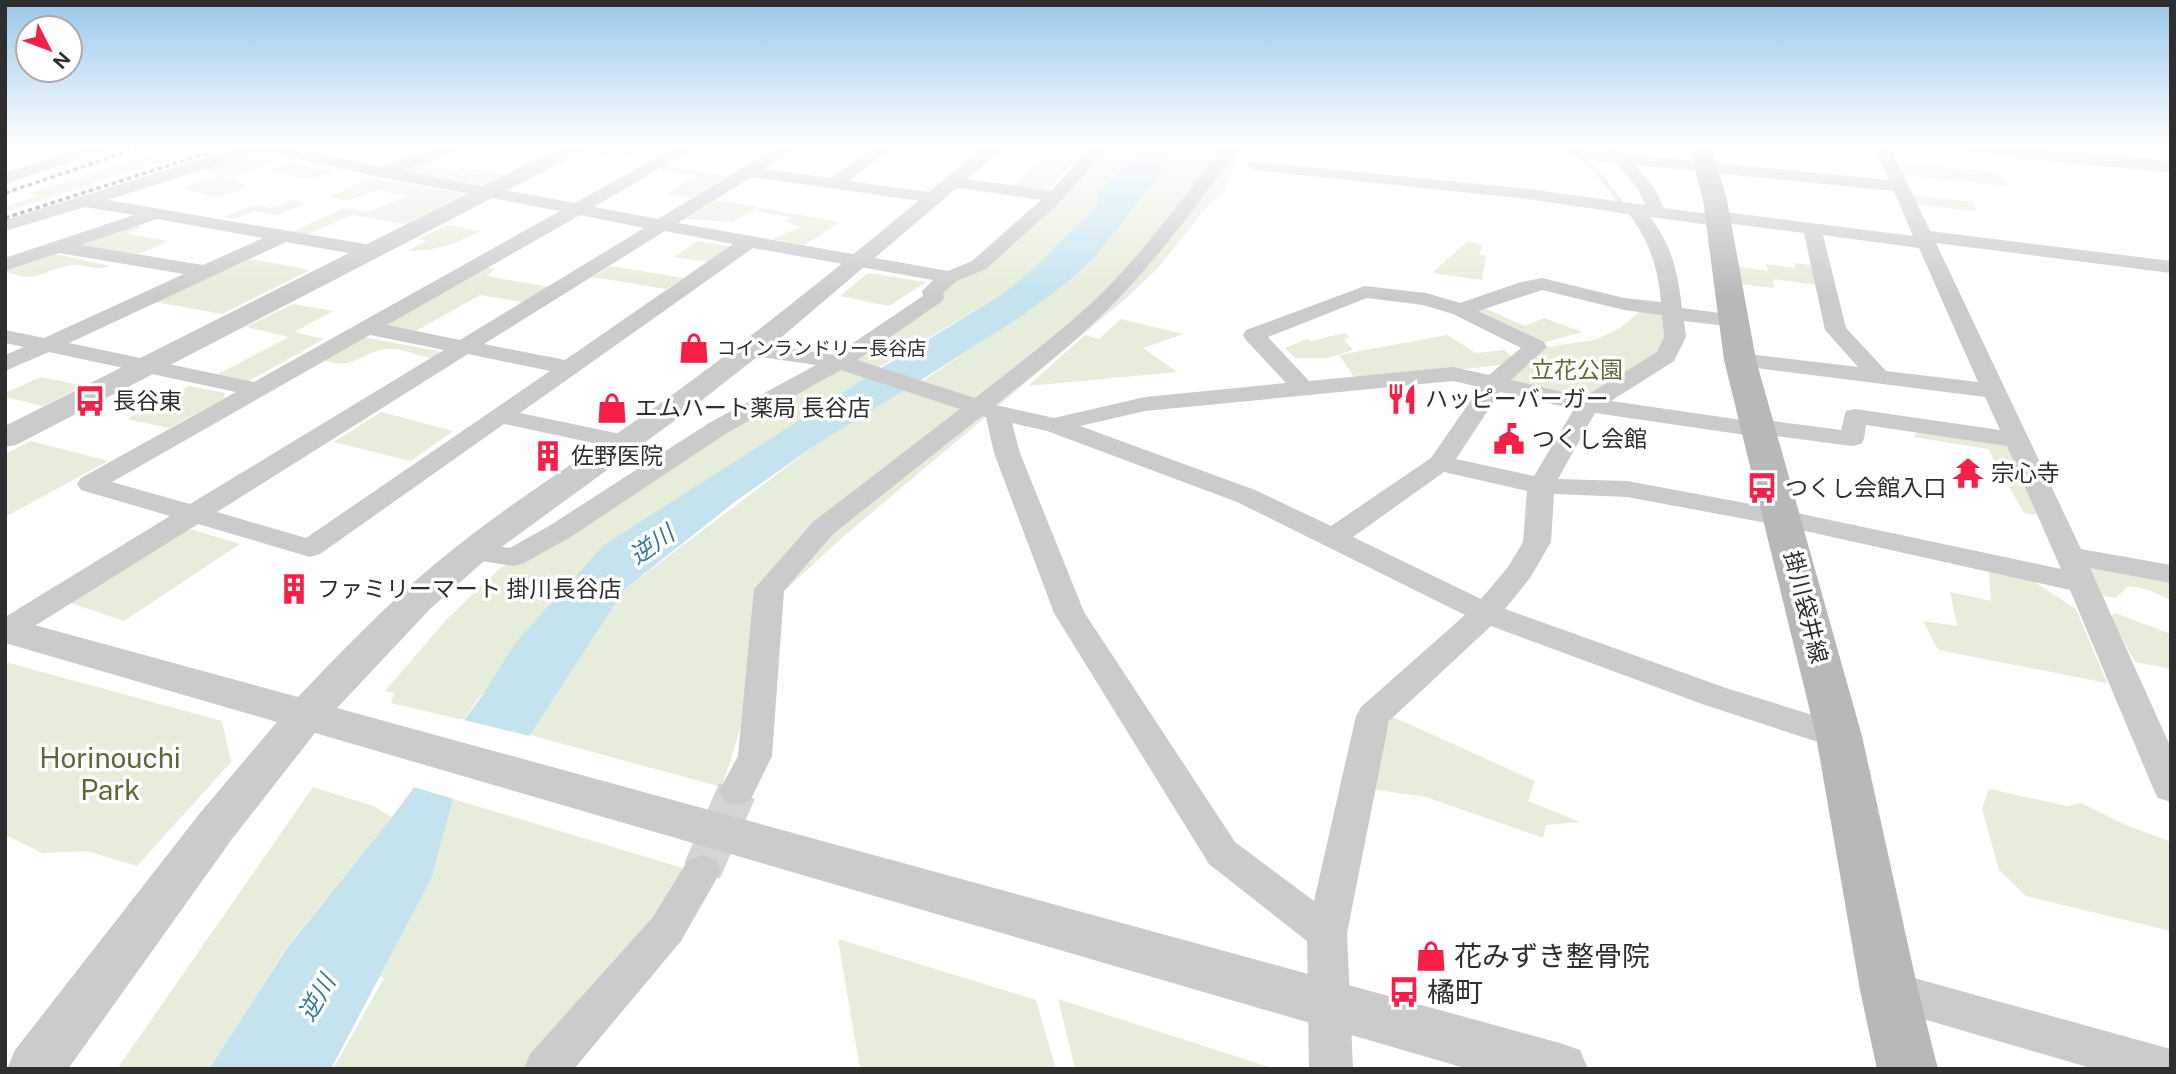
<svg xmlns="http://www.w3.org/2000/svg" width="2176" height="1074" font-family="'Public Sans','Noto Sans JP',sans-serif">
  <rect width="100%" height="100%" fill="#fff"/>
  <g fill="#e6edda">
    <polygon points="174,147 207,147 5,212 5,207 39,195 28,194"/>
    <polygon points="596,147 669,147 679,148 657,160 610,154 594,162 572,159"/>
    <polygon points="1055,147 1089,147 1045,192 1009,188"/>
    <polygon points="1108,147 1141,147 1102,189 1097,206 1034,268 1001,295 876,369 851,361 941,291"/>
    <polygon points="1181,147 1247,147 1238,159 1223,193 1207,207 1157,269 1124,300 993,410 918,384 1029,310 1090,262"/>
    <polygon points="256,151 285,159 228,177 199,169"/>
    <polygon points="446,153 457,154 427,167 450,171 434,178 399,172"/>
    <path d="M 291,162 L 334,172 C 308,182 299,177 273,173 L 273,168 Z"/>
    <polygon points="1899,162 1998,173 2008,186 1904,175"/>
    <polygon points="666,166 727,176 691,198 666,194 696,176 658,170"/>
    <polygon points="462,168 505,174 484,185 438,178"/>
    <polygon points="218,176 249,186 216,198 183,188"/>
    <polygon points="370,178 465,194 405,224 352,215 308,234 292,232 344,208 368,212 407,196 377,190 347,201 330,197"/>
    <polygon points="1913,195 1973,202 1977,212 1916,204"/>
    <polygon points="293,200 306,204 277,215 254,211 235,219 223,217 255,205 271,208"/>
    <polygon points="716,200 759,207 732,222 685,219"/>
    <polygon points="760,208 840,222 804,245 772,239 801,227 785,221 790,217 756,211"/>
    <polygon points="135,225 141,227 127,234 169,241 139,254 80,246 83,243"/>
    <path d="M 447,225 L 481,231 C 455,244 437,251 407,251 L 426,241 L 418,239 Z"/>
    <polygon points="697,241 731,247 709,262 674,257"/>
    <polygon points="1468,241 1483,245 1480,254 1486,256 1482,280 1432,273"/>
    <path d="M 56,254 L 110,266 C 92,272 86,263 71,265 C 42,270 37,285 6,271 Z"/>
    <polygon points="251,259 310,270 222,314 155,302"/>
    <polygon points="1795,263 1812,265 1819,285 1773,279 1774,288 1742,284 1739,267 1768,271 1766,264 1795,268"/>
    <polygon points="611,266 683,278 666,289 592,277"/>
    <polygon points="484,267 496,269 486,276 549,287 523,302 480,295 416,331 383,327"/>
    <polygon points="868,273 926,282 889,306 840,296"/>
    <polygon points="293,304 333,311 294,332 324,339 247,382 218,374 289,337 246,327"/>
    <polygon points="1482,307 1525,326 1544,318 1582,332 1538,344 1468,312"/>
    <polygon points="1643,309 1662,314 1665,347 1658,354 1584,398 1513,384 1511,376 1547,347 1595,340 1620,328"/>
    <polygon points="1121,319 1183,334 1143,348 1177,372 1028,386 1085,335 1099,339"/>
    <polygon points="1344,333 1350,337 1344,339 1353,350 1328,358 1295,358 1285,348 1307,339 1312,341"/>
    <polygon points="1447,335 1476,353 1504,350 1514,358 1500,365 1357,381 1339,355"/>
    <path d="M 363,337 L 438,351 L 439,354 L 430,358 C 418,356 399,347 387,349 C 364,351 349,373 323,359 Z"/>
    <polygon points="836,367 868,378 480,696 463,720 391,703 394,693 385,691 447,619 498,570"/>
    <polygon points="41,377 83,386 43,406 5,397 5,393"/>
    <polygon points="189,386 225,393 223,399 169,428 127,419"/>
    <polygon points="903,390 988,415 845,535 783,592 722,787 530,735 625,589 817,444"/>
    <polygon points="381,412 453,431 411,461 334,442"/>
    <polygon points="1918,429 2007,444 2038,514 2032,515 2024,513 1988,449 1914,437"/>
    <polygon points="31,441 108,461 5,517 5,454"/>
    <polygon points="183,527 240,544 124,621 65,601"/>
    <polygon points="2081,566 2171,581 2171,600 2149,590 2128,586 2116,598 2099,595"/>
    <polygon points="1989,572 2033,581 2076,609 2107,683 1938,650 1923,621 1957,626 1950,592 1991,601"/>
    <polygon points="2115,613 2171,634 2171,669 2135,662 2111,618"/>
    <polygon points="5,662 222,721 231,762 137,866 87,851 42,853 5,835"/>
    <polygon points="1391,716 1535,781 1528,801 1580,822 1546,825 1543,838 1426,797 1371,789"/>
    <polygon points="313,787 373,806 392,817 287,947 209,1069 117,1069"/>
    <polygon points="1989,789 2067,806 2081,803 2123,824 2169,841 2171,931 2026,896 1999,870 1982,809"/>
    <polygon points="453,799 686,869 565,1069 333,1069 384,978 380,976 432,877"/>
    <polygon points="838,939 1036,1000 1056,1069 860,1069"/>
    <polygon points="1058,999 1275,1069 1075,1069"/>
  </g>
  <g fill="#c4e3ee">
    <polygon points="1141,147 1181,147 1096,256 1069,281 1017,319 918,382 878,370 1001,295 1034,268 1096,207 1102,188"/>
    <polygon points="869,376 906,389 817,444 736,501 625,589 530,735 453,799 432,877 331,1069 209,1069 287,948 392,817 484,693 516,642 604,545"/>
  </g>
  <polygon fill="#fff" points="460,719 533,737 457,800 410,786"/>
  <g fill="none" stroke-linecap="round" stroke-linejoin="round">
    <polyline stroke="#c4e3ee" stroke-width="4.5" points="1566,147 1592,166 1620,201"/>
    <polyline stroke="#d5d5d5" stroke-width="39" stroke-dasharray="39 19" stroke-linecap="butt" points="702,871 737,791"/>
    <g fill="#cbcbcb" fill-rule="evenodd">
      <polygon points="83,147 107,147 105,150 5,184 5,173"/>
      <path d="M 240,147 L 290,147 L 380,167 L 437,147 L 461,147 L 459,150 L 401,171 L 575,203 L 676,147 L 696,147 L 594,207 L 658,219 L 777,147 L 796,147 L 764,169 L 830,178 L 875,147 L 894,147 L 849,181 L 935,193 L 944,198 L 941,202 L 935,203 L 751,177 L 678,223 L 948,271 L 972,261 L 1041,200 L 953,187 L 947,186 L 944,182 L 947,178 L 953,177 L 1051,191 L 1091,147 L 1108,147 L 1061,201 L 986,269 L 957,281 L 943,293 L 944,298 L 941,302 L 857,360 L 975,398 C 1018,364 1063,331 1103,292 C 1147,248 1184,196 1223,147 L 1239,147 C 1202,199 1162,253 1118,299 C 1081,338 1038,371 996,405 L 1054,418 L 1145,397 L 1286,383 L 1246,340 L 1243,335 L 1246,330 L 1365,286 L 1426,293 L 1460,303 L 1521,282 L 1542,278 L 1624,298 L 1661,302 C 1658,268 1650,242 1629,214 L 1528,199 L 1254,170 L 1246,165 L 1248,161 L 1528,189 L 1645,205 L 1638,189 L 1616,163 L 1581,159 L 1566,147 C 1581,147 1591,151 1606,153 L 1606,147 L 1618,147 L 1625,154 L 1889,180 L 1874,147 L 1890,147 L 1930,231 L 2171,261 L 2171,273 L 1936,243 L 2081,549 L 2171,565 L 2171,583 L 2090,568 L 2171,748 L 2171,802 L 2158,798 L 2153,788 L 2070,590 L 1783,526 L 1627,497 L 1554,494 L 1551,542 L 1530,578 L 1505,609 L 1726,688 L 1851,727 L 1856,736 L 1851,745 L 1839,749 L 1702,704 L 1491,626 L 1389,721 L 1347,933 L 1353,1069 L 1309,1069 L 1307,941 L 1209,864 L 1054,613 L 994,453 L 986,417 L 982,416 L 833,534 L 784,591 L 772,756 L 750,801 L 737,805 L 724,801 L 719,791 L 738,756 L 754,589 L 813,522 L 960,409 L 841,370 L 727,433 L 569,538 L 524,563 L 514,566 L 462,558 L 458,552 L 462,546 L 472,543 L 510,548 L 549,526 L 709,423 L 816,365 L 739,354 L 736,349 L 739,344 L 747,342 L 835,355 L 923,296 L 922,291 L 933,280 L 753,248 L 520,413 L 635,437 L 639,442 L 635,447 L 626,450 L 504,424 L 320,554 L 310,557 L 198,524 L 17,637 L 5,640 L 5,617 L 170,516 L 81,490 L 77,484 L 81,478 L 236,392 L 49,352 L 5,371 L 5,355 L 24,347 L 5,343 L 5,330 L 44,338 L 184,274 L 59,253 L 5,271 L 5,258 L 134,215 L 85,207 L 5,231 L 5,220 ZM 262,151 L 380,177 L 560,211 L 254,382 L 69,343 L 286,242 L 371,257 L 378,255 L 381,251 L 371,245 L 107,200 ZM 1635,165 L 1894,191 L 1913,236 L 1718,211 L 1710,214 L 1664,208 L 1654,188 ZM 580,215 L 644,228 L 460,340 L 387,325 ZM 1650,217 L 1718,226 L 1726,223 L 1804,233 L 1825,330 L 1858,367 L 1740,353 L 1732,355 L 1729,360 L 1732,365 L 1985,397 L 2000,430 L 1855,409 L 1846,411 L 1841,430 L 1758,419 L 1749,421 L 1611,401 L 1674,361 L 1686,337 L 1684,321 L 1735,327 L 1743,326 L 1746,321 L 1743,316 L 1735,315 L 1682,308 C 1678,274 1672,245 1650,217 ZM 157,219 L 263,238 L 203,265 L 81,245 ZM 665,231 L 733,244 L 565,360 L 484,344 ZM 1823,235 L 1919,248 L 1978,382 L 1886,371 L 1846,328 ZM 1542,290 L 1624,310 L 1662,315 L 1664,337 L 1657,352 L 1584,397 L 1511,380 L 1547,347 L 1544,342 L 1478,311 ZM 1367,298 L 1423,305 L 1453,314 L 1521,348 L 1489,375 L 1453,367 L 1309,381 L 1268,337 ZM 370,335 L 444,350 L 190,504 L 112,482 ZM 468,354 L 550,371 L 306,538 L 217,512 ZM 1453,381 L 1480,387 L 1431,458 L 1331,526 L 1255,490 L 1080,426 L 1145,411 ZM 1500,392 L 1574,409 L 1534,476 L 1456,459 ZM 1595,413 L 1759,437 L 1768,435 L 1852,446 L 1861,444 L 1864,439 L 1866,425 L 2007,446 L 2061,569 L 1783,510 L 1627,481 L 1558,479 ZM 1012,423 L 1047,431 L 1237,502 L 1465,615 L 1361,707 L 1356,716 L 1314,901 L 1235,842 L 1084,612 L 1020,453 ZM 1444,472 L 1527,491 L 1523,542 L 1508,567 L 1481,599 L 1353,537 Z"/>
      <polygon points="702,855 716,860 721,871 681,941 574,1069 524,1069 530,1054 653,917 688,860"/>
      <polygon points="1889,971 2167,1048 2171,1049 2171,1069 2094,1069 1889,1009 1874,1003 1868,990 1874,977"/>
    </g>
    <g fill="#cbcbcb" fill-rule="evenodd">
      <polygon points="560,147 586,147 583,151 16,445 5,447 5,426"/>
      <path d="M 983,147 L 1005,147 L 771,346 L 692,408 L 492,554 L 430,609 L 337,708 L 1560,1043 L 1580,1050 L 1588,1069 L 1468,1069 L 315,733 L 232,839 L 68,1069 L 7,1069 L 15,1050 L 200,813 L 277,722 L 5,643 L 5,617 L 298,697 C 342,651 386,605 435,564 C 509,502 593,452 672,395 C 779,317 881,232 983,147 Z"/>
      <polygon points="1964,147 2035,147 2171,161 2171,173 1974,153"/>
    </g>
    <polygon fill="#b8b8b8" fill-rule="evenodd" points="1689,147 1711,147 1727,200 1756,360 1862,736 1918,990 1938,1069 1877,1069 1860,990 1816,736 1724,360 1703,200"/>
    <g stroke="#838383" stroke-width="3.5" stroke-dasharray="4.5 3.5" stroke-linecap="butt">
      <polyline points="5,193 141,147"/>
      <polyline points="5,218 226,147"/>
    </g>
  </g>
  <linearGradient id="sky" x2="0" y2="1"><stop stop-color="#99c7ea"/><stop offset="0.49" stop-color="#fff"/><stop offset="1" stop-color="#fff" stop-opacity="0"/></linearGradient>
  <rect width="2176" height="297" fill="url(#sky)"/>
  <defs>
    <symbol id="shop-bare" viewBox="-9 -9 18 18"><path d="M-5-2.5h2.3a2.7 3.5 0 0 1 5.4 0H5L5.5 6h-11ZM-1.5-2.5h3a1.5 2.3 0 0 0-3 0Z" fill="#f51f48" stroke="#fff" stroke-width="2.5" paint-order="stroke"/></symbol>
    <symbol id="restaurant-bare" viewBox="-9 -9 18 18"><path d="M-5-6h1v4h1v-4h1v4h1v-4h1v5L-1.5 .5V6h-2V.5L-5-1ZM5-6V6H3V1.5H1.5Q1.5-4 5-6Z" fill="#f51f48" stroke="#fff" stroke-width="2.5" paint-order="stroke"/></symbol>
    <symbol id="bus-bare" viewBox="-9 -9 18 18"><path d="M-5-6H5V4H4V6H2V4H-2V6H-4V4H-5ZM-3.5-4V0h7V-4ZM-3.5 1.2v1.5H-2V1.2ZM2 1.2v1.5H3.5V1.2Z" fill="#f51f48" stroke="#fff" stroke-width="2.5" paint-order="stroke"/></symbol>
    <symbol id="civic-bare" viewBox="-9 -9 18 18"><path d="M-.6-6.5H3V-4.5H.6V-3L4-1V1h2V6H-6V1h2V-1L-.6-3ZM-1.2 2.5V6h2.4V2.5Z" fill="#f51f48" stroke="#fff" stroke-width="2.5" paint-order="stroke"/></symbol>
    <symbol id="building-bare" viewBox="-9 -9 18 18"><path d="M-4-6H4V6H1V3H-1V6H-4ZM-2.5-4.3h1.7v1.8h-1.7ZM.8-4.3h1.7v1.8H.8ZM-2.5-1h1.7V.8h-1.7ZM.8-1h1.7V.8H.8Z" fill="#f51f48" stroke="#fff" stroke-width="2.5" paint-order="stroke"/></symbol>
    <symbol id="temple-bare" viewBox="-9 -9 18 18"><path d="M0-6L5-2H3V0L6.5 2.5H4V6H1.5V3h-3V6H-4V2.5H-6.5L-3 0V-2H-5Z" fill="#f51f48" stroke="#fff" stroke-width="2.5" paint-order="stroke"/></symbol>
  </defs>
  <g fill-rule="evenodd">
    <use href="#shop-bare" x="672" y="326" width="44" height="44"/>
    <use href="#restaurant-bare" x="1380" y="377" width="44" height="44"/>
    <use href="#bus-bare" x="68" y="379" width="44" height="44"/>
    <use href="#shop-bare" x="590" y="386" width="44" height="44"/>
    <use href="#civic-bare" x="1487" y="417" width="44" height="44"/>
    <use href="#building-bare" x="526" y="434" width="44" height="44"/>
    <use href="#temple-bare" x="1946" y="451" width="44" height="44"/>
    <use href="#bus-bare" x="1740" y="466" width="44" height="44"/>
    <use href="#building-bare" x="272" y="567" width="44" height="44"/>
    <use href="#shop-bare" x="1409" y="934" width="44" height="44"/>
    <use href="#bus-bare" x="1382" y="970" width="44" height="44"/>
  </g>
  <g text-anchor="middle" stroke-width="7" stroke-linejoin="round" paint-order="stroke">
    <g font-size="19" fill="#2e2e2e" stroke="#fff" text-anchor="start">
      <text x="717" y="355">コインランドリー長谷店</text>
    </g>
    <g font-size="23" fill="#576d37" stroke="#fff">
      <text x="1577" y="378">立花公園</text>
    </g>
    <g font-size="23" fill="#2e2e2e" stroke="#fff" text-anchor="start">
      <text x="1425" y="407">ハッピーバーガー</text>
      <text x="113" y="409">長谷東</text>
      <text x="635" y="416">エムハート薬局 長谷店</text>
      <text x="1532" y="447">つくし会館</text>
      <text x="571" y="464">佐野医院</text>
      <text x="1991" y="481">宗心寺</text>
      <text x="1785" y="496">つくし会館入口</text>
      <text x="317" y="597">ファミリーマート 掛川長谷店</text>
    </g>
    <g font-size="23" fill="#2e2e2e" stroke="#fff">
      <text transform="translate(1806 607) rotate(76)" y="8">掛川袋井線</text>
    </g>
    <g font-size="24" font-style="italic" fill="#347d97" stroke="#fff">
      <text transform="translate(652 545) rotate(-35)" y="8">逆川</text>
      <text transform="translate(317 998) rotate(-60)" y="8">逆川</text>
    </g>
    <g font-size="28" fill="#576d37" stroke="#fff">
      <text x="110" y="768">Horinouchi<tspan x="110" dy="32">Park</tspan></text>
    </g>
    <g font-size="28" fill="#2e2e2e" stroke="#fff" text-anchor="start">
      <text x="1454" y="966">花みずき整骨院</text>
      <text x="1427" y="1002">橘町</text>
    </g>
  </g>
  <rect width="2176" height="1074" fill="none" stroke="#2e2e2e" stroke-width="14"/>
  <g transform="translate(49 49) rotate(132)"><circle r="33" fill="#ffffff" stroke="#ababab" stroke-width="2"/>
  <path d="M0-5L12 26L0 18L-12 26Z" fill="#f51f48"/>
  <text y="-10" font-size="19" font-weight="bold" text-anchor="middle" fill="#2e2e2e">N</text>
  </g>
</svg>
